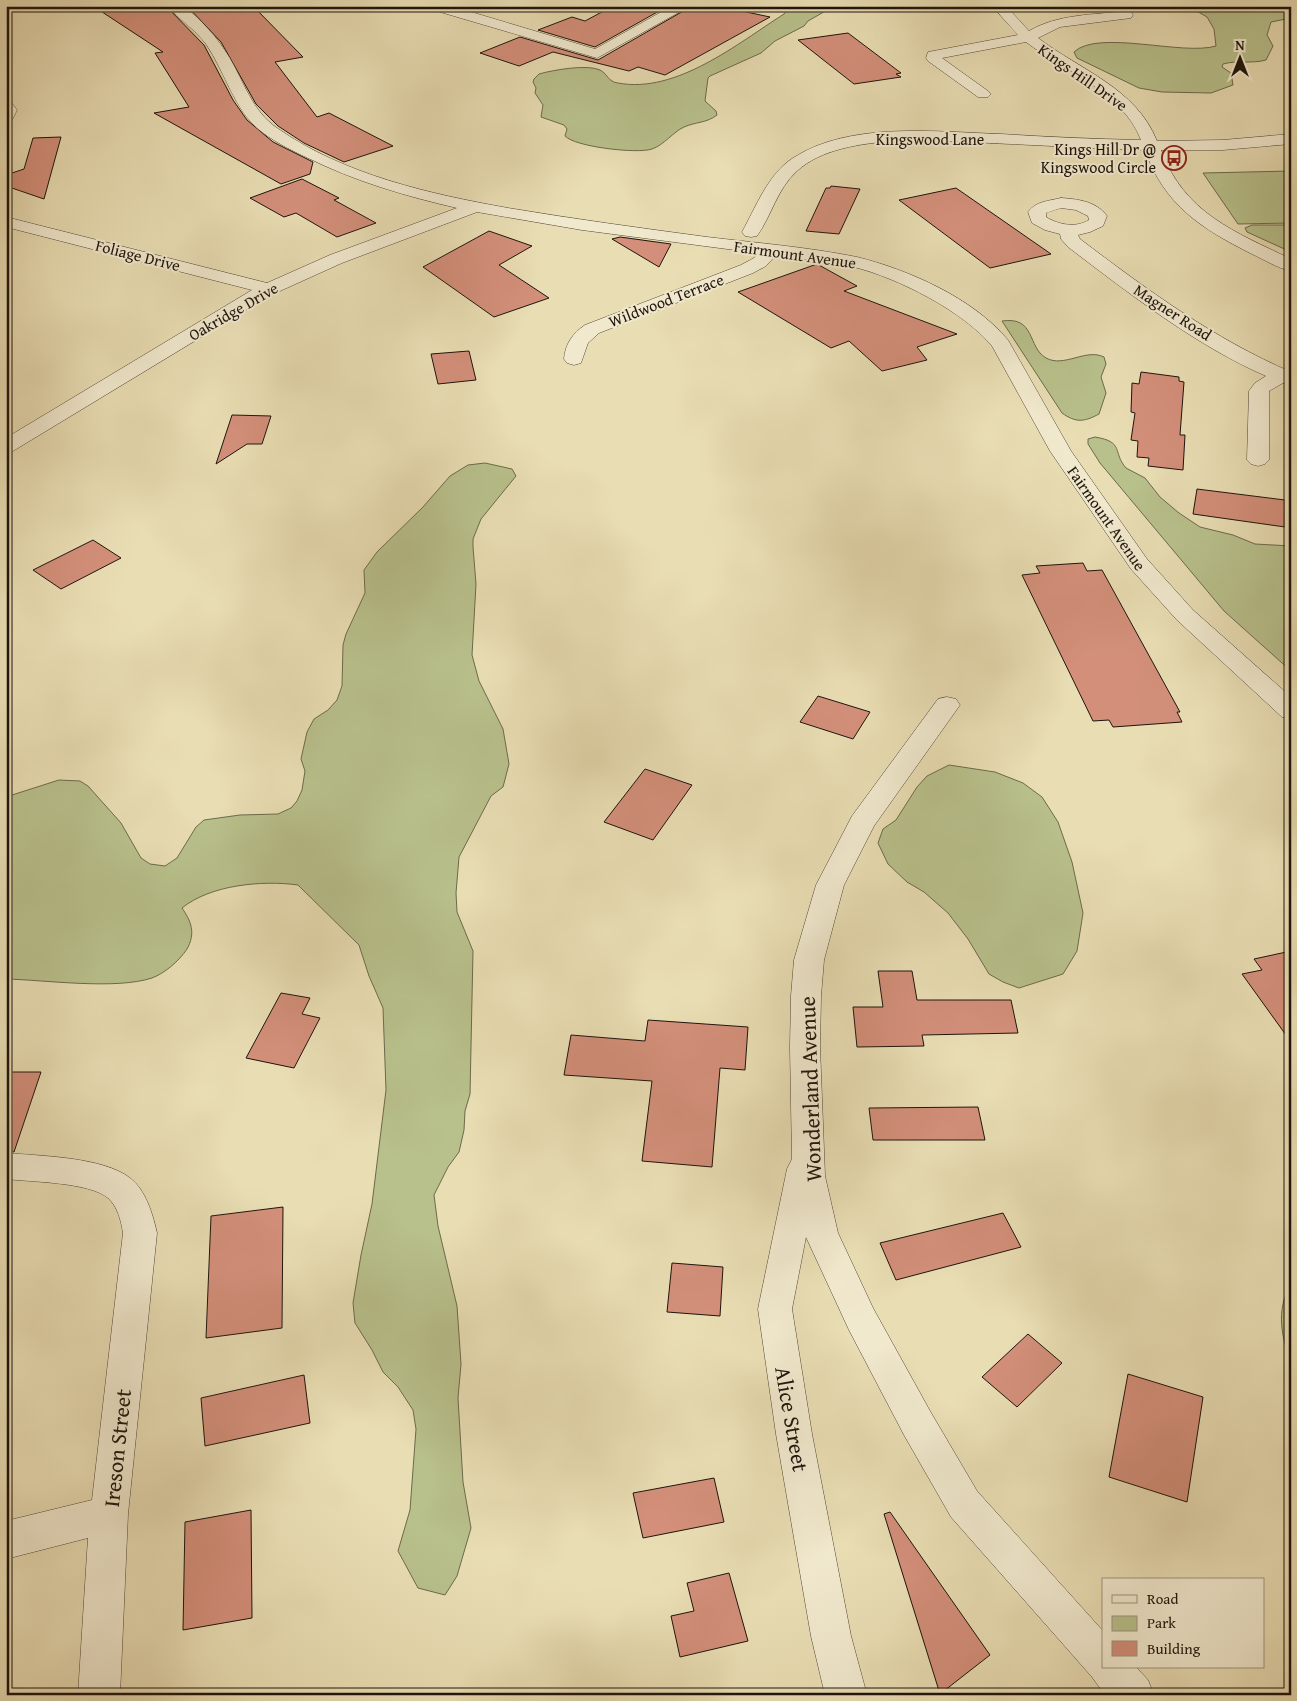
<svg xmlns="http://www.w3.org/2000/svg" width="1297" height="1701" font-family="'Gentium Book Plus',serif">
  <rect width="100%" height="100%" fill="#e9ddb3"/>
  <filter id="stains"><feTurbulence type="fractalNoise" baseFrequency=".004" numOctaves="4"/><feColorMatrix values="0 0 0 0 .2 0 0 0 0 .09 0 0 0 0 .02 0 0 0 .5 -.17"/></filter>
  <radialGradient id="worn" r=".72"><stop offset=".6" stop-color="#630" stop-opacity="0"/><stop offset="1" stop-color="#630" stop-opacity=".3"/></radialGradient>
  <g fill="#b8c08b" stroke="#6b6a4c">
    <path d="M 791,6 L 882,6 L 839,7 L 829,9 L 808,21 L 804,26 L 775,41 L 761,53 L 710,76 L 708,78 L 705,101 L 716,111 L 717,115 C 707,123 695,122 684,127 C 673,132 664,145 652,149 C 638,154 575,147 565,136 L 567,129 L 564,125 L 541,117 L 543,105 L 535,93 L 536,88 L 533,82 L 534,79 L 539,74 C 553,70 587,64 600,70 C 608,74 608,82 618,83 C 676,94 737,44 784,14 Z"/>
    <path d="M 1188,6 L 1291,6 L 1291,18 L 1271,22 L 1267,35 L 1273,46 L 1266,60 C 1252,64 1237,60 1223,64 L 1222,67 L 1231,73 L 1233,85 L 1211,93 L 1162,92 L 1139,88 L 1077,58 L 1074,52 C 1098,29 1183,56 1216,46 L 1214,29 L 1207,17 Z"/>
    <polygon points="1291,171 1291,223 1238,224 1203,173"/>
    <polygon points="1252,225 1291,225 1291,252 1247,232 1245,228"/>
    <path d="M 1002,321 C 1036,316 1027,347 1046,358 C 1064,368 1086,348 1104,357 L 1106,364 L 1101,377 L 1106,393 L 1099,414 C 1084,422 1076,423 1062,413 Z"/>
    <path d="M 1095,437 C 1125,442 1112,452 1126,468 L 1145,478 L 1160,497 L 1179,513 L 1200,527 L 1233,535 L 1255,544 L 1291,546 L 1291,671 L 1224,611 L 1100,463 L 1088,444 L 1088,439 Z"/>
    <path d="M 485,463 L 512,469 L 516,476 L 481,519 L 473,539 L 473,547 L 476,584 L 472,655 L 479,681 L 503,729 L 509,764 L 503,787 L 491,796 L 459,857 L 456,893 L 457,912 L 473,951 L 470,1094 L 465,1111 L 464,1130 L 459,1152 L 448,1167 L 434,1195 L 438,1226 L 457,1306 L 461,1364 L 458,1398 L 463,1482 L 471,1528 L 457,1576 L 445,1595 L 418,1588 L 398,1551 L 410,1510 L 416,1429 L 413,1410 L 398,1387 L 383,1372 L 372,1350 L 355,1323 L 353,1303 L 361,1255 L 372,1204 L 386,1090 L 383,1008 L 369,976 L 359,945 L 298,885 C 262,880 210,885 182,908 C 191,921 196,933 187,949 C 179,961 165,973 152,978 C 115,990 46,980 6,979 L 6,801 L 12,795 L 59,780 L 80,781 L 88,786 L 121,823 L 141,858 L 150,864 L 165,866 L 177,858 L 196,827 L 204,820 L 240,815 L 278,814 L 291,808 L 297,801 L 302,790 L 305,771 L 301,759 L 307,732 L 314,719 L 328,710 L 337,700 L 342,686 L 343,645 L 346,634 L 365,593 L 364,570 L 377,552 L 423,507 L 450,476 L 468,465 Z"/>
    <polygon points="949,765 995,772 1023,783 1042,797 1058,822 1072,862 1083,913 1077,951 1063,974 1019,988 1003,982 989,974 968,939 948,913 924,892 907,882 888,864 878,843 883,829 896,820 917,787 927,776"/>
    <path d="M 1291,1282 L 1291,1367 C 1282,1334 1275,1314 1291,1282 Z"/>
  </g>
  <g fill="#d38f7a" stroke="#1e140c">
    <polygon points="93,6 166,6 204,45 233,100 247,120 273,142 313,162 310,174 281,184 154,113 189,107 155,53 163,52"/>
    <polygon points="187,6 253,6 303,57 275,62 317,117 329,113 393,146 344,162 304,143 278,126 256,104 221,42"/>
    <polygon points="613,6 668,6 595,47 538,30 572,17 585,21"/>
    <polygon points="692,6 718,6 770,17 665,75 638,67 629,71 553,52 519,66 480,53 520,37 598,60"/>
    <polygon points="848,33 901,73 896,74 901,77 854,84 798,40"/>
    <polygon points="61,137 44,199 6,186 6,175 24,169 33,138"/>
    <polygon points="302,179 339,198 334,200 376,223 337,237 296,213 284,217 250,198"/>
    <polygon points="831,186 860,189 839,234 806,231 826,188 830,188"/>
    <polygon points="956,188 1051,254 990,268 899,200"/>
    <polygon points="489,231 532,246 499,265 549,298 494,317 423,267"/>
    <polygon points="620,237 671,244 659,267 612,239"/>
    <polygon points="817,264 857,286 844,291 957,334 917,347 927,360 882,371 849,341 831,348 738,292"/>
    <polygon points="469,351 476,380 438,384 431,354"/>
    <polygon points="1141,372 1179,377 1179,381 1184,382 1180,435 1185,435 1183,470 1148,466 1149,458 1137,457 1138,441 1131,440 1135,413 1131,412 1132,383 1139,384"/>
    <polygon points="232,415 271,416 262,444 247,444 216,464"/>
    <polygon points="1197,489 1285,500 1285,527 1193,514"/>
    <polygon points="93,540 121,558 61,589 33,570"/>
    <polygon points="1083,563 1087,571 1102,570 1180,712 1177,712 1182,722 1113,727 1109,720 1093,721 1022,575 1040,573 1036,566"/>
    <polygon points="818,696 870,712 853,739 800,722"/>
    <polygon points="645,769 692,785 653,840 604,822"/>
    <polygon points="1291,951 1291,1042 1242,974 1262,970 1254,959"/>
    <polygon points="878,971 912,971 917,1000 1011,1000 1018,1033 922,1035 924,1046 857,1047 853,1007 883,1007"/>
    <polygon points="281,993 310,998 302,1014 320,1018 294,1068 246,1058"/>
    <polygon points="648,1020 748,1027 745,1070 720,1068 712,1167 642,1161 652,1081 564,1075 571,1035 645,1041"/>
    <polygon points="6,1072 41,1072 14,1152 6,1151"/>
    <polygon points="978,1107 985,1140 873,1140 869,1108"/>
    <polygon points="283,1207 282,1328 206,1338 211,1216"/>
    <polygon points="1003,1213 1021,1247 896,1280 880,1243"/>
    <polygon points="672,1263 723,1267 720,1316 667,1312"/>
    <polygon points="1028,1334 1062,1363 1017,1407 982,1377"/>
    <polygon points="1128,1374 1203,1397 1187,1502 1109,1477"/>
    <polygon points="304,1375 310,1423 205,1446 201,1398"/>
    <polygon points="714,1478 724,1522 643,1538 633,1493"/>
    <polygon points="251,1510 252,1618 183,1630 185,1522"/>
    <polygon points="890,1512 990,1655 940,1694 884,1514"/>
    <polygon points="729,1573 748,1641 680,1657 671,1616 694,1611 687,1583"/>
  </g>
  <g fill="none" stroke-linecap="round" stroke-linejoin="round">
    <defs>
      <g id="minor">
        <path d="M 168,6 L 184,6 C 202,21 217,37 229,57 C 244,82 252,111 277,128 C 344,175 430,194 508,208 C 574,219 640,228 707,237 C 757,243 807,247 857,257 C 909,270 973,298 1008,340 L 1071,451 L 1147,559 L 1193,610 L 1291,697 L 1291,719 L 1282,717 L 1177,620 L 1131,569 L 1050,451 L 992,346 C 963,311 898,278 854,267 C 829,260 801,259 775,256 L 766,266 L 753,273 L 599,333 L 588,343 L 581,363 L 574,365 L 567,363 L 564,359 C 565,344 573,333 585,325 L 741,265 L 754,258 L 758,253 L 582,230 L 477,212 L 342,263 L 269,296 L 13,451 L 6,453 L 6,438 L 252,290 L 6,227 L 6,217 L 267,283 L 330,255 L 457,208 C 405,196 354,181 306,157 C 289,149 271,140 257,128 C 233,106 224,70 206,44 C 195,29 179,20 168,6 Z"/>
        <polygon points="428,6 451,6 595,49 672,6 690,6 597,58 430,9"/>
        <path d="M 992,6 L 1006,6 L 1029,31 C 1058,14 1093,15 1126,11 L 1131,12 L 1133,15 L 1131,18 L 1060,27 L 1038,38 C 1080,70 1136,88 1157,141 L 1223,140 L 1291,134 L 1291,144 L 1223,150 L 1161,150 C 1184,213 1235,232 1291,259 L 1291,271 C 1277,268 1265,260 1252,254 C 1202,229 1164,205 1145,150 C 1100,149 1056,146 1011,144 C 952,142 843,129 797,171 C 777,189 772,215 757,236 L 751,237 L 745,236 L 742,232 C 756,207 768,174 793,158 C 850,121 937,132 1001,134 C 1048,137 1094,139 1141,140 C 1122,91 1065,72 1026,42 L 942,58 L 988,91 L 991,94 L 988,97 L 978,97 L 928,61 L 926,58 L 928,52 L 1018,35 Z"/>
        <polygon points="6,100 11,102 17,110 12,120 6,122"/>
        <path d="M 1061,198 C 1077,199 1096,201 1107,216 L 1103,226 L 1090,232 L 1078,235 L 1080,239 C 1146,289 1214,339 1291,372 L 1291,385 L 1283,383 L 1269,391 L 1269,460 L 1265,464 L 1258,466 L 1251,464 L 1247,460 L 1249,391 L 1255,383 L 1266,376 C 1195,345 1130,294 1068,247 L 1061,239 L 1060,234 L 1045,230 L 1032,223 L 1028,212 C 1036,201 1049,201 1061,198 ZM 1061,208 L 1076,210 L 1088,216 L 1089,220 C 1076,228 1059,225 1046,217 L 1046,213 Z"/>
        <polygon points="947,697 956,699 960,705 874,826 844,885 824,960 821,996 820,1047 825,1176 838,1233 873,1308 930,1411 977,1491 1103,1631 1103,1667 1136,1667 1148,1680 1154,1695 1105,1695 1092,1677 951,1517 904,1435 849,1330 806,1237 792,1309 812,1434 851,1636 867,1695 825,1695 811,1636 776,1434 758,1309 787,1169 792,1159 790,1047 791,996 794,960 816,885 852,816 938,699"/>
        <path d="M 6,1153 C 41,1156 103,1157 130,1178 C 146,1190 153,1215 157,1233 L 128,1514 L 120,1695 L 78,1695 L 88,1538 L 6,1559 L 6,1521 L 92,1500 L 123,1233 C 121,1221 118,1207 108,1198 C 89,1182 31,1182 6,1179 Z"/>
      </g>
    </defs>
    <use href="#minor" stroke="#514636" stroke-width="1"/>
    <use href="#minor" fill="#f1e9ce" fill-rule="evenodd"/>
  </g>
  <defs>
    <symbol id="bus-ring" viewBox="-11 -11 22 22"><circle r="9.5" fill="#f1e9ce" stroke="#8f2418" stroke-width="1.5"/><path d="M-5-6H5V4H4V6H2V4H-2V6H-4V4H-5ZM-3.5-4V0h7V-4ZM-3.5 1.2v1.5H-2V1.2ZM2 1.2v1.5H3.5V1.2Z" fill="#8f2418"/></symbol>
  </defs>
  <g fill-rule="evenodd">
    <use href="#bus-ring" x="1160" y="144" width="28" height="28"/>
  </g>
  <g text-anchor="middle" stroke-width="4" stroke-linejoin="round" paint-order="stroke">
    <g font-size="16" fill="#1e140c" stroke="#f1e9ce">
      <text transform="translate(1083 77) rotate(35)" y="6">Kings Hill Drive</text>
      <text x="930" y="145">Kingswood Lane</text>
      <text transform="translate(795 254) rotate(8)" y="6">Fairmount Avenue</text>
      <text transform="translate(138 255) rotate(14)" y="6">Foliage Drive</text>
      <text transform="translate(666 300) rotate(-21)" y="6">Wildwood Terrace</text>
      <text transform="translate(233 311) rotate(-30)" y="6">Oakridge Drive</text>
      <text transform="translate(1173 312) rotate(33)" y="6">Magner Road</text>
      <text transform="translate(1107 518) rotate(55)" y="6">Fairmount Avenue</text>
    </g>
    <g font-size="16" fill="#1e140c" stroke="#f1e9ce" text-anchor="end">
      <text x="1156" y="155">Kings Hill Dr @<tspan x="1156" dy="18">Kingswood Circle</tspan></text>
    </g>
    <g font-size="22" fill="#1e140c" stroke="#f1e9ce">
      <text transform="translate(810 1089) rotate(-92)" y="8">Wonderland Avenue</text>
      <text transform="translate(792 1419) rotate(80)" y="8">Alice Street</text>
      <text transform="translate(117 1448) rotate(-84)" y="8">Ireson Street</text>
    </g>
  </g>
  <rect width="1297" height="1701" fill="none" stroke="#e9ddb3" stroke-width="25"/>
  <rect x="8" y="8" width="1282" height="1686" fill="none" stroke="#1e140c" stroke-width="2.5"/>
  <rect x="12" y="12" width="1272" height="1676" fill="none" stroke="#1e140c"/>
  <rect x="1102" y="1578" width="162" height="90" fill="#f1e9ce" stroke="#9d9480"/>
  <rect x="1112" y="1595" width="25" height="8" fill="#f1e9ce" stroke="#9d9480"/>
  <text x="1147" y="1604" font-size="15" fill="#1e140c">Road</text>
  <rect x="1112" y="1616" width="25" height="15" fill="#b8c08b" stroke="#9d9480"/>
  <text x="1147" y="1628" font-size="15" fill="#1e140c">Park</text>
  <rect x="1112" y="1641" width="25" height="15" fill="#d38f7a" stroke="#9d9480"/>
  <text x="1147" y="1654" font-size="15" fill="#1e140c">Building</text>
  <g transform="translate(1240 58)" stroke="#f1e9ce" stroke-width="4" paint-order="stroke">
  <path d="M0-4L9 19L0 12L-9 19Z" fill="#1e140c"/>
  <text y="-8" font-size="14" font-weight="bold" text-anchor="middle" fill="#1e140c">N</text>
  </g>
  <rect width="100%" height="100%" filter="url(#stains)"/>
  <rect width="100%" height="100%" fill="url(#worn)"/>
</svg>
